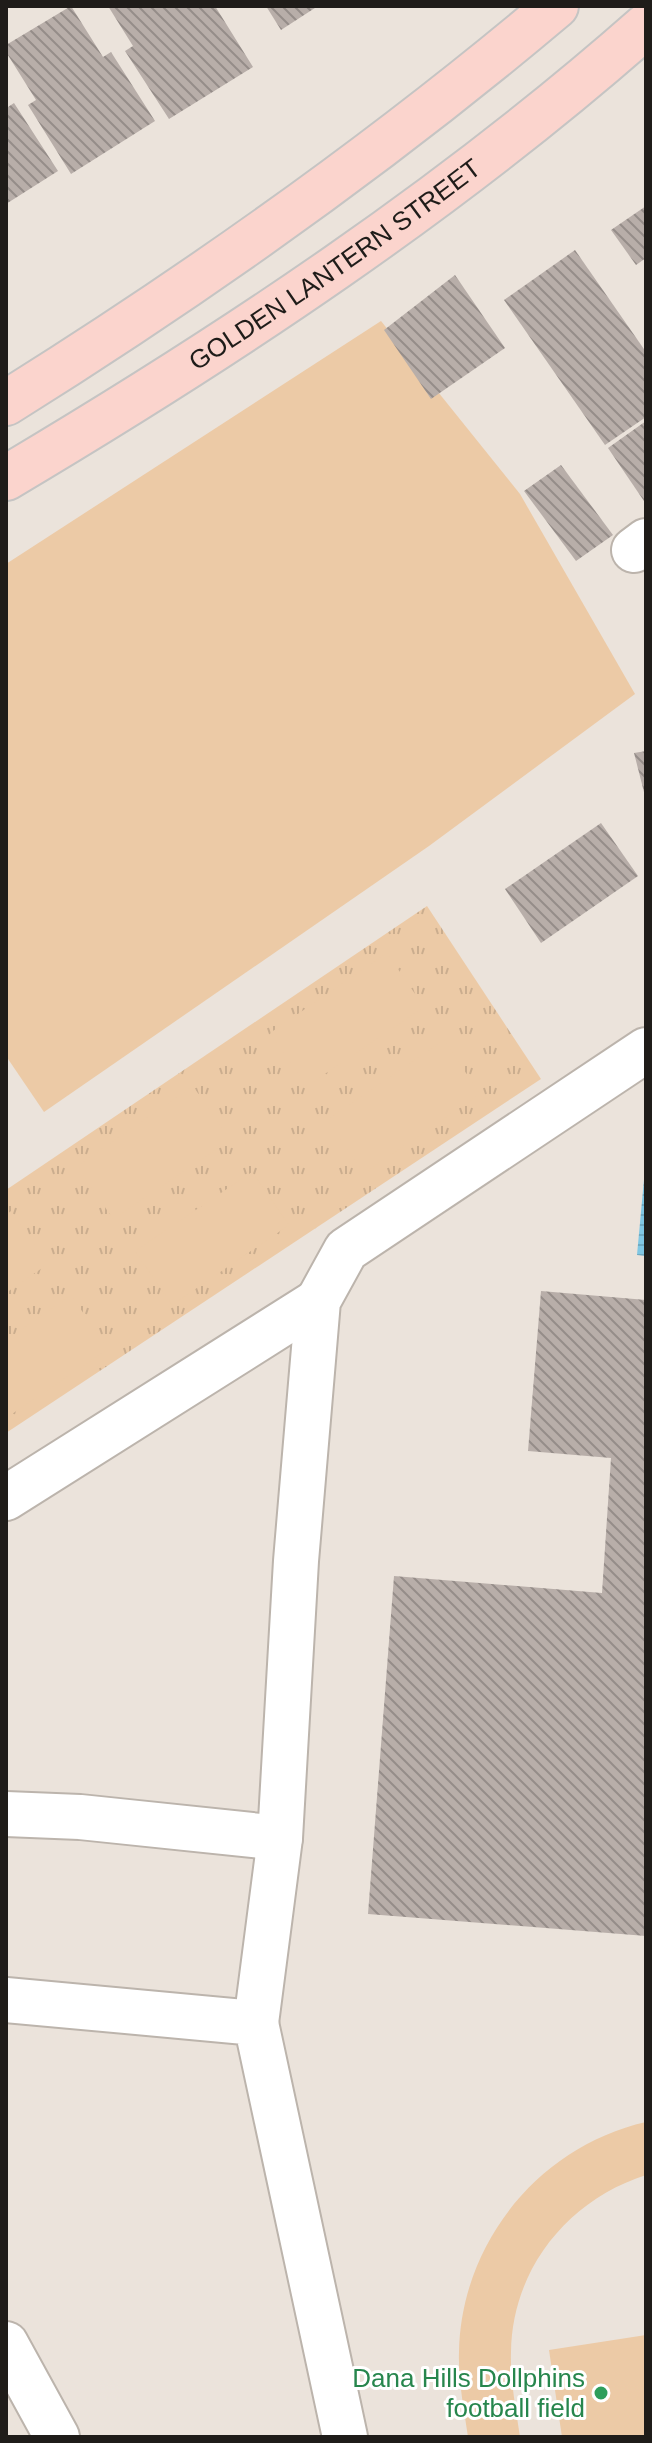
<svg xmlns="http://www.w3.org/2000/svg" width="652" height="2443" font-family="Arial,sans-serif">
  <defs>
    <pattern id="grass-tufts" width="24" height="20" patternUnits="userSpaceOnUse" patternTransform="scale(2)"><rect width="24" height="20" fill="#eccaa6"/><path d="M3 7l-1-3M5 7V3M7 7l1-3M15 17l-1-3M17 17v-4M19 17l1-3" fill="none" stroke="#caad8e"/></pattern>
    <pattern id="water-rules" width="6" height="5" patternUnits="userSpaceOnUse" patternTransform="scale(2)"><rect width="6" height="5" fill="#80c7e3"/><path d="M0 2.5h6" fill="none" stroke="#6eaac2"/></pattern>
    <pattern id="building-back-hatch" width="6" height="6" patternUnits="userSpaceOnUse" patternTransform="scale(2)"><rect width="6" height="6" fill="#b8aea9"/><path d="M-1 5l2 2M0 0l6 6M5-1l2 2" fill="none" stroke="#958d89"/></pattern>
  </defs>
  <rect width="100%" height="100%" fill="#ebe3db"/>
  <polygon fill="url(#grass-tufts)" points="427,906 541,1079 6,1433 6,1190"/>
  <g fill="#eccaa6">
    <polygon points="381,321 520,494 635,694 429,846 44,1112 6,1056 6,564"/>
    <polygon points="387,953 424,1007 307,1086 270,1033"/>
    <polygon points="444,1040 480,1094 364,1173 327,1120"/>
    <polygon points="193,1086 230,1140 113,1219 77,1166"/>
    <polygon points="252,1172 289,1225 172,1305 135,1251"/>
    <polygon points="11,1211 48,1264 6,1293 6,1215"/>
    <polygon points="71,1295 108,1349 6,1418 6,1340"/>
    <path d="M 646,2122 L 646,2175 C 568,2200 512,2269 511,2352 C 510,2380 516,2409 520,2437 L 468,2437 C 464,2409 458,2380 459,2352 C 461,2242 540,2146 646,2122 Z"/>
    <polygon points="646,2335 646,2437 562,2437 549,2350"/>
  </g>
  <polygon fill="url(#water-rules)" points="646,1158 646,1256 637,1255"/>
  <g fill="url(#building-back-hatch)">
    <polygon points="71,6 103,57 111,52 155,121 71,174 28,105 36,100 6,52 6,45"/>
    <polygon points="108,6 215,6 253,67 169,119 125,51 133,46"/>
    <polygon points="266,6 318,6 281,30"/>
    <polygon points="14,103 58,171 6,204 6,104 8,107"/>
    <polygon points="646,206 646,258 636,265 611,230"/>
    <polygon points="575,250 646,352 646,417 605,445 504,300"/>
    <polygon points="455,275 505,348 431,399 384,330"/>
    <polygon points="646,421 646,504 608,448"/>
    <polygon points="561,465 613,535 576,561 524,491"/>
    <polygon points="646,751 646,796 645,796 634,753"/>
    <polygon points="601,823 638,876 541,943 505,889"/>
    <polygon points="541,1291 646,1300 646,1936 368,1914 394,1576 602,1593 611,1458 528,1451"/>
  </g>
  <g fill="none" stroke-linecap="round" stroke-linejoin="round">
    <defs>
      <g id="minor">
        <polyline points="634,550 646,541"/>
        <polyline points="6,1498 318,1301"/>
        <polyline points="6,1814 80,1817 280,1838"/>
        <polyline points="6,2000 256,2023 345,2437"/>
        <polyline points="256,2023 280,1838 296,1561 318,1301 346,1250 646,1050"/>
        <polyline points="6,2344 57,2437"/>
      </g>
      <g id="major">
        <path d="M 6,403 C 198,283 383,152 556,6"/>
        <path id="s1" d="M 6,478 C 230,345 450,199 646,26"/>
      </g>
    </defs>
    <use href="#minor" stroke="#bcb4ac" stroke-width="48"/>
    <use href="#major" stroke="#c5c4c3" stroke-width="48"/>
    <use href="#minor" stroke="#fff" stroke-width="44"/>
    <use href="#major" stroke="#fbd4cd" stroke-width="44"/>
  </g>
  <circle fill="#2e9e5b" stroke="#fff" stroke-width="3" cx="601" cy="2393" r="8"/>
  <g text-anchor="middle" stroke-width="6" stroke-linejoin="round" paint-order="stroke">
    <g font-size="26" fill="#1f1c19" stroke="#fff">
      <text dy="9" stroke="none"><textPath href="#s1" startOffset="392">GOLDEN LANTERN STREET</textPath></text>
    </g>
    <g font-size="26" fill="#27864d" stroke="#fff" text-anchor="end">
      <text x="585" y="2387">Dana Hills Dollphins<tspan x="585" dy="30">football field</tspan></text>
    </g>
  </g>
  <rect width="652" height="2443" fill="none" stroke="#1f1c19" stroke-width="16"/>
</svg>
